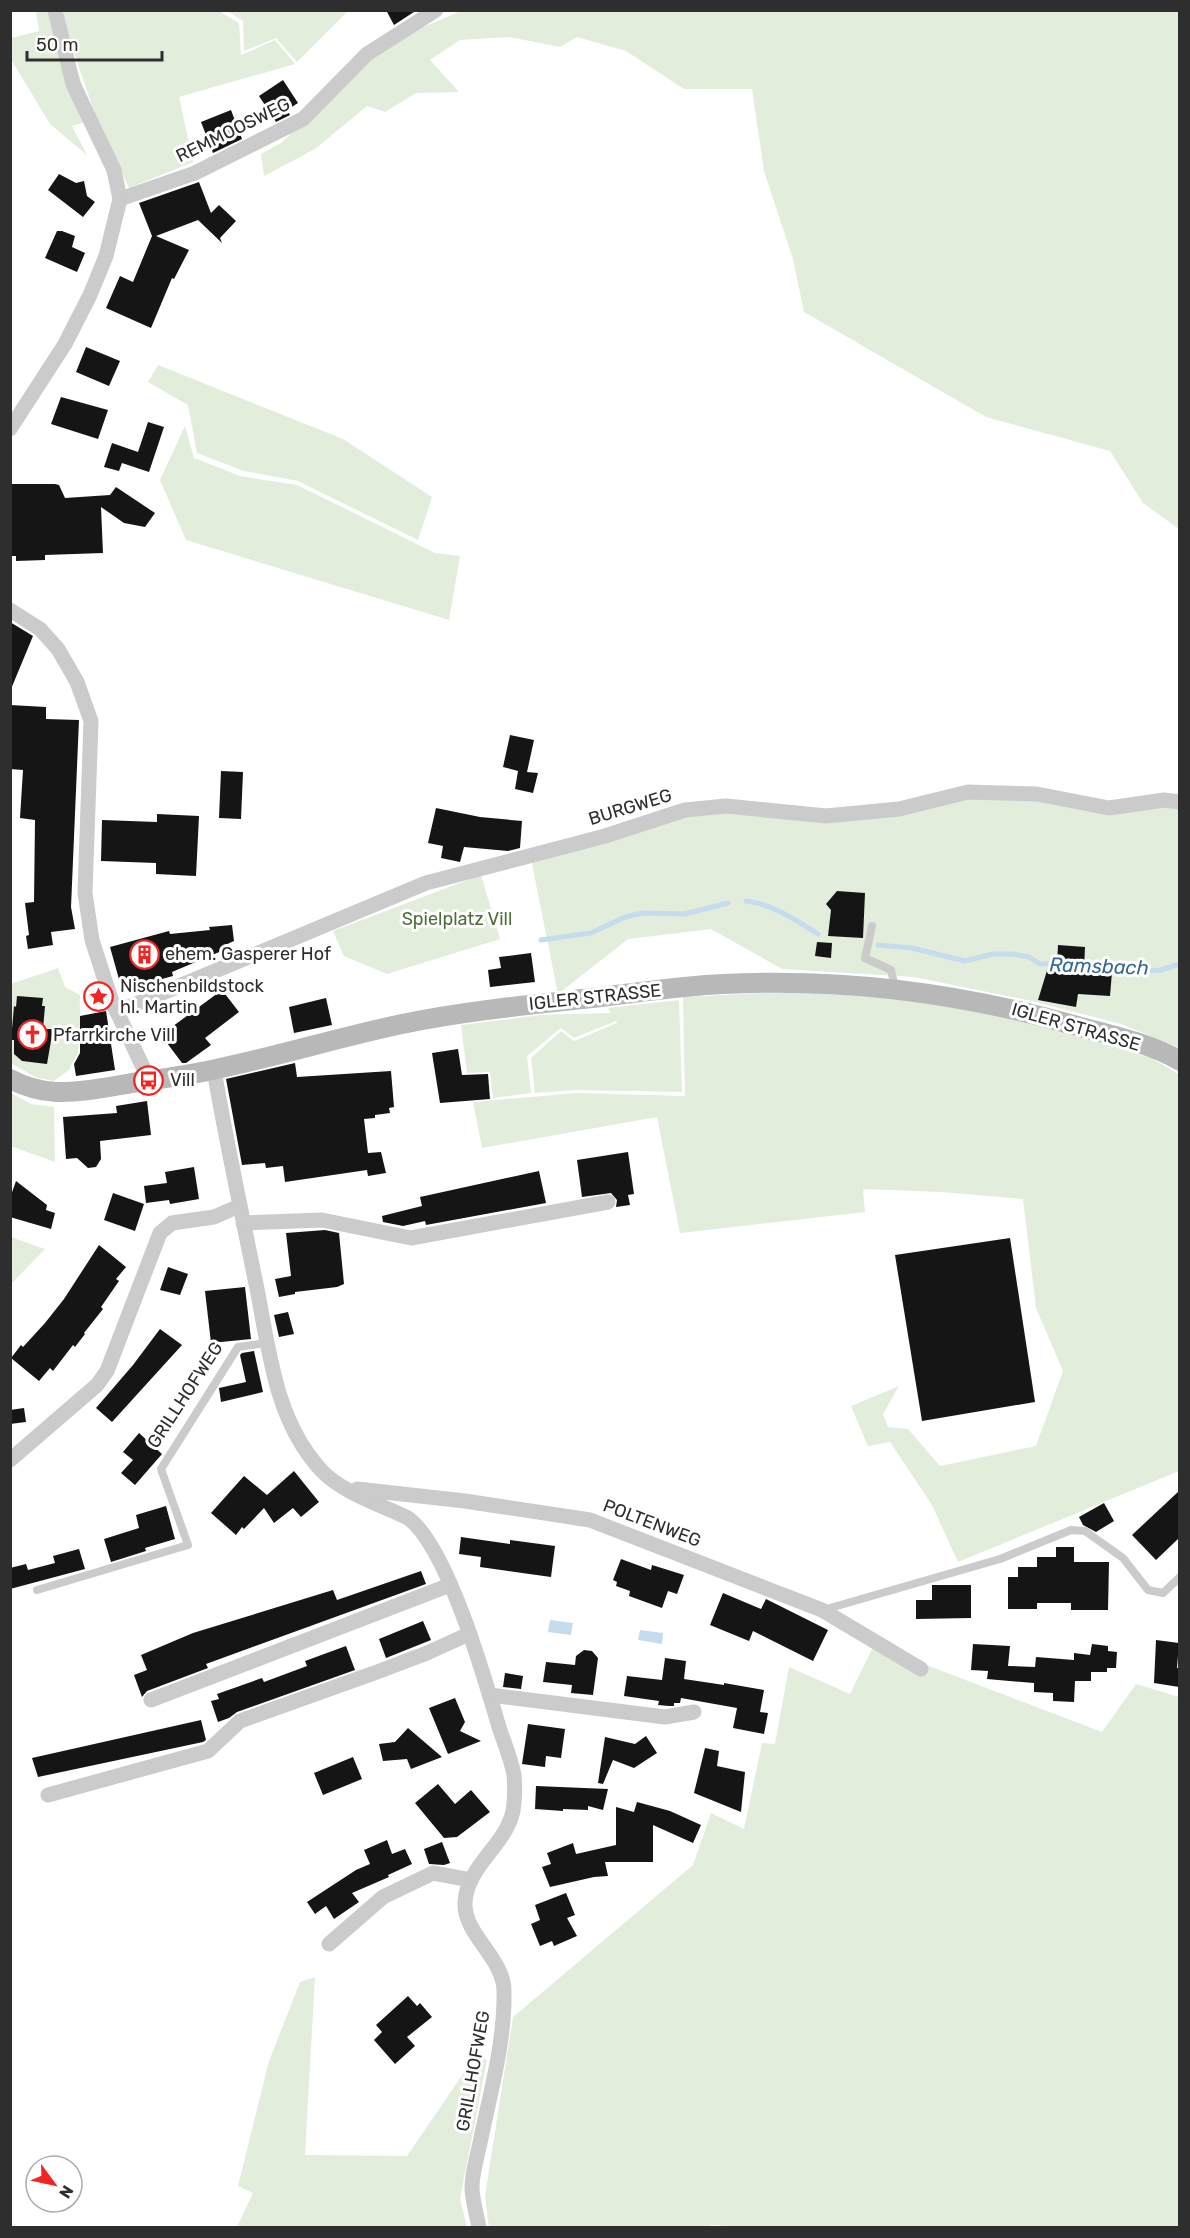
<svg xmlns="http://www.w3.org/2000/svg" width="1190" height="2238" font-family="Rubik,sans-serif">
  <rect width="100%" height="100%" fill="#fff"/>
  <g fill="#e3eddb" fill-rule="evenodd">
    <polygon points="36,11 57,11 94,119 72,126 87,155 50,124 11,59 11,38 39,31"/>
    <polygon points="64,11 219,11 239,23 241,55 275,40 295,64 179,97 193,162 129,188 97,120 63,20"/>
    <polygon points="227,11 348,11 297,62 276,38 244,51 243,21"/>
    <polygon points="461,11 1179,11 1179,529 1143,503 1110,451 986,417 804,312 793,259 764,171 752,89 684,89 626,51 577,37 560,47 509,37 460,40 430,60 459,92 416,93 385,112 367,106 315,149 264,176 261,154 281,143 386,43"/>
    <polygon points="158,365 343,439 432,497 418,540 298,481 244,471 197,453 188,405 148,382"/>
    <polygon points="185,426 194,458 240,476 297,485 435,553 460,556 449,620 186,540 160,480"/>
    <polygon points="966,796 1179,804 1179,1048 1121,1024 1032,1001 914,977 782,969 711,929 628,939 558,994 531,859 675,817 717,813 781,816"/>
    <polygon points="481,875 500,939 387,974 344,956 333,931"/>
    <path d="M 58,968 L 65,987 L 80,995 C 79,1013 82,1033 78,1051 C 77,1058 71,1062 70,1069 L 54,1081 L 35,1077 L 11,1063 L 11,984 ZM 14,1007 L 16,1007 L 43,1029 L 52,1029 L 47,1063 L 22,1061 L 14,1054 L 14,1040 L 11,1040 Z"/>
    <polygon points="763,993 837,993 951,1006 1042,1024 1151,1058 1179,1074 1179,1471 958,1562 932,1505 890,1442 868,1446 851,1406 899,1386 883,1414 888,1427 908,1429 940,1466 1036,1446 1063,1371 1036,1308 1023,1199 942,1192 863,1189 865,1212 680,1233 657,1117 482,1148 473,1102 577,1093 685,1096 683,997"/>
    <polygon points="679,1000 682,1092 575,1090 535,1093 531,1058 561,1031 574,1041 617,1023 616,1021 574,1038 561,1028 527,1056 531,1093 493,1098 490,1072 467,1073 461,1025 541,1015 611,1013 608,1008"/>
    <polygon points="11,1093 31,1104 54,1107 55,1162 11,1146"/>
    <polygon points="11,1237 45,1249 11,1284 10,1237"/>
    <polygon points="874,1645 1102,1732 1136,1684 1179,1697 1179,2227 761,2228 711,2225 705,2228 489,2228 485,2196 513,2017 693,1865 711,1813 744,1829 762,1743 775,1744 789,1667 850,1694"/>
    <polygon points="315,1977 305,2155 407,2156 476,2055 487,2060 460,2199 467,2227 237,2227 253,2193 238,2186 269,2061 300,1982"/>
  </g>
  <g fill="#c5dbee">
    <polygon points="550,1620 573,1623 571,1635 548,1632"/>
    <polygon points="640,1630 663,1633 662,1644 638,1640"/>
  </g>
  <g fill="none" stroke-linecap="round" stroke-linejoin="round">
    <g stroke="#c5dbee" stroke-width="5">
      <path d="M 746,901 C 772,904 796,920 818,934"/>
      <polyline points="541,940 591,933 625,917 643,913 685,914 728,903"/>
      <polyline points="878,945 912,948 965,961 993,954 1013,954 1029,957 1040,964 1063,963"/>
      <polyline points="1078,963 1113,965 1144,971 1161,970 1180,964"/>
    </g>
  </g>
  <g fill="#151515">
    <polygon points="386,10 417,10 394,25"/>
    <polygon points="283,80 298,103 287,110 290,115 276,122 259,96"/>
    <polygon points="231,110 242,139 213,153 201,122"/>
    <polygon points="59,174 76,183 84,181 87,196 95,202 83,217 48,190"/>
    <polygon points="199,182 211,213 219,205 236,221 220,238 222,243 198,220 156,236 189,250 174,279 172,278 151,328 106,308 120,276 133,282 152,236 139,203"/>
    <polygon points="57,231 62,231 75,236 72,247 85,253 77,272 45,258"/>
    <polygon points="86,347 120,361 109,386 76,372"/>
    <polygon points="61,397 108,410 98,439 51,424"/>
    <polygon points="148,422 164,427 149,472 122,463 119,471 104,467 112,443 138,452"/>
    <polygon points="10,484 55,484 59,485 65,498 110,495 116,487 155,513 145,527 124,523 101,507 103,553 45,555 45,560 16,561 16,556 10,556"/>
    <polygon points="10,622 33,636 11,689 10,689"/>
    <polygon points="10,705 46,707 46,719 79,720 71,907 75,929 51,932 53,945 28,949 26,936 29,935 25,903 34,902 35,820 20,818 23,770 10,769"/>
    <polygon points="510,735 534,740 527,772 538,773 533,793 515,789 518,771 503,767"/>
    <polygon points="221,771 243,772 241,819 219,818"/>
    <polygon points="436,808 480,817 522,821 520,848 508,851 464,847 460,862 441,858 443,846 428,843"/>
    <polygon points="157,814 199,816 196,876 156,874 156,863 101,861 102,820 157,822"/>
    <polygon points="837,891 865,893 863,938 828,936 831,910 826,904"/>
    <polygon points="232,925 234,941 223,946 224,950 172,972 173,976 122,990 110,947 169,931 170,934 210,930 209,927"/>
    <polygon points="817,942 832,943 831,958 815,956"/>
    <polygon points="1058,945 1085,947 1084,970 1112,972 1110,996 1078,994 1076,1007 1038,1000 1049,964 1057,966"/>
    <polygon points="531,953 535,982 490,987 488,970 501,968 499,957"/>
    <polygon points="222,990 239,1012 205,1038 211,1045 186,1063 182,1063 161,1035"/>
    <polygon points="17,996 43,998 42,1006 45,1006 43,1029 53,1029 47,1064 22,1061 14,1054 14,1040 11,1040 14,1006 16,1007"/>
    <polygon points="326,998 332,1025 294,1033 289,1007"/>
    <polygon points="106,1011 115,1070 76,1076 74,1064 80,1053 80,1016"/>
    <polygon points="458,1049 462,1075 488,1074 490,1099 440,1103 432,1053"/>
    <polygon points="295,1063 297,1077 391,1071 394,1107 389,1108 390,1113 375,1115 375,1118 364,1119 368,1153 381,1152 386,1173 368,1176 367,1170 285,1182 283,1166 266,1168 265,1163 242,1165 226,1079"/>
    <polygon points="147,1101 151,1135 100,1141 101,1159 96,1167 88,1168 77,1158 66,1159 63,1117 117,1113 116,1106"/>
    <polygon points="628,1152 634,1194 628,1195 630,1205 616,1207 617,1200 611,1193 582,1197 577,1160"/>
    <polygon points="194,1167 199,1199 170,1204 169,1200 146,1203 144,1186 167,1183 165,1172"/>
    <polygon points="539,1171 546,1203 426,1225 425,1221 403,1226 383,1222 382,1216 422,1206 420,1197"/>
    <polygon points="16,1181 47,1205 46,1210 55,1213 51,1229 10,1217 10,1198"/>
    <polygon points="113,1193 144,1204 135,1231 104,1220"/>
    <polygon points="325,1230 339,1233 344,1284 337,1287 295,1292 295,1294 279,1297 275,1279 291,1276 286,1233"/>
    <polygon points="1010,1238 1035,1402 922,1421 895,1255"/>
    <polygon points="99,1245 126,1267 116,1279 119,1281 101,1307 103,1309 84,1333 85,1334 75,1347 73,1345 53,1371 50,1368 39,1381 11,1358 21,1345 23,1347 45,1323 64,1299"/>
    <polygon points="168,1267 188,1274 180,1295 160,1290"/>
    <polygon points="245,1287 251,1339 211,1343 205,1291"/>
    <polygon points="288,1312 294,1334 279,1337 274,1315"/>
    <polygon points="160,1329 182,1345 112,1422 96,1408 133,1365"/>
    <polygon points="254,1351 263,1392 221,1402 219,1388 246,1382 240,1355 242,1353"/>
    <polygon points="24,1408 26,1422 10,1424 10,1410"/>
    <polygon points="139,1433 162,1454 135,1485 121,1473 133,1460 123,1452"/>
    <polygon points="294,1471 319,1502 301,1517 293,1508 274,1523 264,1508 244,1529 242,1527 236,1535 211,1513 244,1476 267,1495"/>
    <polygon points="1179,1491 1179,1538 1156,1560 1132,1535"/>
    <polygon points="1104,1503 1114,1521 1096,1532 1083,1525 1079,1517"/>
    <polygon points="166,1506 175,1539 145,1548 146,1551 111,1562 104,1539 139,1528 136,1515"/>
    <polygon points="461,1537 510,1544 510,1540 555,1546 551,1577 480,1567 481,1557 459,1554"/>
    <polygon points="1056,1547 1074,1547 1074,1562 1109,1562 1108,1610 1071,1610 1071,1603 1037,1603 1037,1609 1008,1609 1008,1577 1018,1577 1018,1567 1037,1567 1037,1557 1056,1557"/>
    <polygon points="79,1549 85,1569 10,1589 10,1568 26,1564 28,1570 55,1563 53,1556"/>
    <polygon points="621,1559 651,1570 652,1565 684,1575 677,1594 668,1591 662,1608 629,1596 630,1591 616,1586 617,1582 613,1580"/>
    <polygon points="421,1571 426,1584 206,1664 208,1668 147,1691 142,1697 134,1675 147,1670 141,1655 193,1633 333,1590 337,1600"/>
    <polygon points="932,1585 971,1585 971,1618 916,1619 916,1600 932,1600"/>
    <polygon points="723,1593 761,1609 766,1599 828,1630 813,1661 753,1631 749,1641 710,1625"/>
    <polygon points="423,1621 431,1640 386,1658 379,1639"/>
    <polygon points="1156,1640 1179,1643 1177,1668 1179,1668 1179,1687 1154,1683"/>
    <polygon points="973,1644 1010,1646 1008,1666 1035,1667 1036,1657 1074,1660 1074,1653 1090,1655 1092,1644 1108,1646 1108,1651 1117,1652 1116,1668 1107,1668 1107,1672 1091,1672 1091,1681 1075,1681 1074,1702 1053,1701 1053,1693 1034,1692 1034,1683 987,1679 988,1671 971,1670"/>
    <polygon points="346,1646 355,1670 237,1712 229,1718 218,1722 211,1701 219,1699 217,1694 262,1678 264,1682 307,1666 305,1661"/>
    <polygon points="584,1650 592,1651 598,1658 593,1695 571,1693 572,1685 543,1682 546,1662 575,1665 576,1656"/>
    <polygon points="665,1658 686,1661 684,1679 724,1685 724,1683 764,1690 760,1712 768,1713 764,1734 733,1728 737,1708 681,1698 680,1703 674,1703 674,1706 669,1706 658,1705 659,1701 624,1696 627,1676 662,1680"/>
    <polygon points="505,1673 523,1676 521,1689 503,1687"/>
    <polygon points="455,1698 465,1722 460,1731 481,1741 448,1754 429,1708"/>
    <polygon points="201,1720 206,1740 203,1742 38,1777 32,1758"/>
    <polygon points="528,1724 565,1729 561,1758 546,1756 545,1767 522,1764"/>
    <polygon points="408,1728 442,1757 411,1769 407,1759 383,1761 379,1744 395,1742"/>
    <polygon points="646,1736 657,1753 634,1768 613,1760 603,1784 598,1783 605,1737 635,1744"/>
    <polygon points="705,1748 719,1751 717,1766 745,1772 741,1812 694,1793"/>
    <polygon points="353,1757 362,1779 323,1795 314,1773"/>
    <polygon points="438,1784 455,1804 471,1790 490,1812 457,1837 444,1838 415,1803"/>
    <polygon points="536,1786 608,1789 603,1810 588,1806 588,1810 563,1809 563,1811 535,1809"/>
    <polygon points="637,1802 670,1811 701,1825 693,1843 653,1825 653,1862 605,1862 608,1876 594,1877 550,1887 542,1867 551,1864 547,1853 573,1843 576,1854 616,1845 616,1807 634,1812"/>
    <polygon points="387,1840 392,1854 405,1849 412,1864 388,1875 389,1877 352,1893 359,1902 334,1919 326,1906 315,1914 307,1902 356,1870 370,1864 364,1850"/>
    <polygon points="442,1842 450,1863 444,1865 429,1864 424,1849"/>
    <polygon points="566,1893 575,1915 567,1918 577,1936 554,1946 552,1941 540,1946 531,1924 540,1920 535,1905"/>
    <polygon points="408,1996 417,2006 420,2003 432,2017 407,2037 415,2046 395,2064 374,2040 382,2032 376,2025"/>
  </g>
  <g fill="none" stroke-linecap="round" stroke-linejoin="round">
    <g stroke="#cbcbcb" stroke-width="8">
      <polyline points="872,926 865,958 891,970 895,987"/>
      <polyline points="37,1590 188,1545 161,1469 238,1347 266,1343"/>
      <polyline points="823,1610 1000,1559 1071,1530 1085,1531 1123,1558 1148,1590 1163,1593 1180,1577"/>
    </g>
    <g stroke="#cbcbcb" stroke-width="15">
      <polyline points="120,199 195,173 303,119 367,54 436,10"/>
      <polyline points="10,429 65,344 90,295 106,256 120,199 114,170 73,84 55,10"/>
      <polyline points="10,610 40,629 58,649 77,682 91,721 85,893 92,940 111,999 149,1080"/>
      <polyline points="117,1012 426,883 605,836 685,810 726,806 826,816 899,809 968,792 1037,794 1109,808 1164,800 1180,802"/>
      <path d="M 214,1070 C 226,1140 241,1210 255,1279 C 269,1345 273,1418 321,1470 C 341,1492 381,1505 408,1518 C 447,1546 485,1679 499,1727 C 504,1743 511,1758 514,1775 C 515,1787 515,1799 513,1811 C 506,1845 467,1866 465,1902 C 463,1934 504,1958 504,1991 C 505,2041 491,2090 481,2138 C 478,2154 472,2172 472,2187 C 472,2200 477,2215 479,2228"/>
      <polyline points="243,1223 322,1220 411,1238 608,1202"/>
      <polyline points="10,1460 97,1385 107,1371 160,1233 172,1223 214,1217 239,1206"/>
      <polyline points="357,1489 465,1501 590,1520 822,1610 921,1669"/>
      <polyline points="490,1695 665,1717 694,1712"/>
      <polyline points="151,1700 450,1585"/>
      <polyline points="48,1795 208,1751 240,1721 377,1672 427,1653 469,1634"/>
      <polyline points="329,1944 383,1897 433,1873 471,1880"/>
    </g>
    <path stroke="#b8b8b8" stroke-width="20" d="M 10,1079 C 25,1087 40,1091 56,1092 C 83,1093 112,1086 139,1082 C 165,1078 191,1075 216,1069 C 279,1056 340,1037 402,1024 C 465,1011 528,1005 592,998 C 636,993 679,986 723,984 C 840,978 954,992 1066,1023 C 1104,1034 1146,1041 1180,1061"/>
  </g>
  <defs>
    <symbol id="building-ring" viewBox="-11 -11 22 22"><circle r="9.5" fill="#fff" stroke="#f32522" stroke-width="1.5"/><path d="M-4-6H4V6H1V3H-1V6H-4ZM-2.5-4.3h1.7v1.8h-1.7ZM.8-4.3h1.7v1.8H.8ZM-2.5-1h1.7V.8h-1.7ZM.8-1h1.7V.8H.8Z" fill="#f32522"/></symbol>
    <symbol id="sight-ring" viewBox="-11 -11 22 22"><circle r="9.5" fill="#fff" stroke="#f32522" stroke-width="1.5"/><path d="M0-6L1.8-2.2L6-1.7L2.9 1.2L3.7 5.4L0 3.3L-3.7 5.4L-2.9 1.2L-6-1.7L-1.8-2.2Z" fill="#f32522"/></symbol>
    <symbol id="church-ring" viewBox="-11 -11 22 22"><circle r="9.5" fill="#fff" stroke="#f32522" stroke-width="1.5"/><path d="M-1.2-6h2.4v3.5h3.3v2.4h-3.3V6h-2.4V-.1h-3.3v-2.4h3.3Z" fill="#f32522"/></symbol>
    <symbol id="bus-ring" viewBox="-11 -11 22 22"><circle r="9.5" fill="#fff" stroke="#f32522" stroke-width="1.5"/><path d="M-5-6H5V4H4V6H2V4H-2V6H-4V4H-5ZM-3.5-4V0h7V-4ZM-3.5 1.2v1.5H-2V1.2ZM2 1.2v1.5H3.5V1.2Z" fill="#f32522"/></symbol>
  </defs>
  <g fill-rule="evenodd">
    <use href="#building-ring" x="128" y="938" width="33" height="33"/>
    <use href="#sight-ring" x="82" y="980" width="33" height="33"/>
    <use href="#church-ring" x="16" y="1018" width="33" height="33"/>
    <use href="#bus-ring" x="132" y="1064" width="33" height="33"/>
  </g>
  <g text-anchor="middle" stroke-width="6" stroke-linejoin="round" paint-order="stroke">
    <g font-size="18" fill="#2e2e2e" stroke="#fff">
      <text transform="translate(233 130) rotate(-26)" y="6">REMMOOSWEG</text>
      <text transform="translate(630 807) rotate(-17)" y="6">BURGWEG</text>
      <text transform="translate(595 997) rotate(-6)" y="6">IGLER STRASSE</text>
      <text transform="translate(1076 1027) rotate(16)" y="6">IGLER STRASSE</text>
      <text transform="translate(185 1395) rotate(-57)" y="6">GRILLHOFWEG</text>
      <text transform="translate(652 1523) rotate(21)" y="6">POLTENWEG</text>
      <text transform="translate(473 2071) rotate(-80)" y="6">GRILLHOFWEG</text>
    </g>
    <g font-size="18" fill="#4d6e38" stroke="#fff">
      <text x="457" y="925">Spielplatz Vill</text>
    </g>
    <g font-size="18" fill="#2e2e2e" stroke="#fff" text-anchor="start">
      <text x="165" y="960">ehem. Gasperer Hof</text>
      <text x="120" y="992">Nischenbildstock<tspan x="120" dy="21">hl. Martin</tspan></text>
      <text x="53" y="1041">Pfarrkirche Vill</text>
      <text x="170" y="1086">Vill</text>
    </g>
    <g font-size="20" font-style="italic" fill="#356997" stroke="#fff">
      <text transform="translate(1099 966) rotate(2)" y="7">Ramsbach</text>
    </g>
  </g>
  <rect width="1190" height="2238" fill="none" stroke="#2e2e2e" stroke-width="24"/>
  <g transform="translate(54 2184) rotate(123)"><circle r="28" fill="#ffffff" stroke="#ababab" stroke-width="1.5"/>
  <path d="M0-4.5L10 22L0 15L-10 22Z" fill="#f32522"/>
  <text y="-9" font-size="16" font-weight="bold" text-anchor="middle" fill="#2e2e2e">N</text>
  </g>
  <path d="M27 51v9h135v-9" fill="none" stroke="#2e2e2e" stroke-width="3"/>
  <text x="36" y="51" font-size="18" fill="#2e2e2e" stroke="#ffffff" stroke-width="4.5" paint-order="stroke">50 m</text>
</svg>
